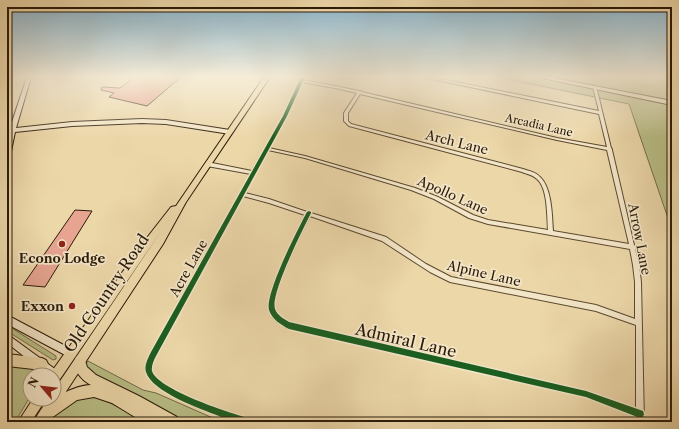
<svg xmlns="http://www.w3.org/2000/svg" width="679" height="429" font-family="'Libre Caslon Text',serif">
  <rect width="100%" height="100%" fill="#ecd7a9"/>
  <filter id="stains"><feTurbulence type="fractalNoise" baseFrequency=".005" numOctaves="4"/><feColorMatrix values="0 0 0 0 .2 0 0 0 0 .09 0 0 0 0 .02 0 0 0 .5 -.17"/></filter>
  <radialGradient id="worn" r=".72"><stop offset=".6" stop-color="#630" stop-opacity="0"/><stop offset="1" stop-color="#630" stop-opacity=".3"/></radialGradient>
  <g fill="#b9be87" stroke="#726c48">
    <polygon points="496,77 672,77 672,113 670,113 672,117 672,230 629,104"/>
    <polygon points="7,325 56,356 56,359 53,360 7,331"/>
    <polygon points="88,361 143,390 156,393 222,422 182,422 141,398 88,371 86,364"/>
    <polygon points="7,362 32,366 38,371 37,373 38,375 30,375 30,397 15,422 7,422"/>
    <polygon points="94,395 148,422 47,422 67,402"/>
  </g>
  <g fill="#e7a491" stroke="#2a1a08">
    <polygon points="135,77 181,77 147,106 109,97 114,93 101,90 102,87 120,88"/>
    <polygon points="75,210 92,211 45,287 23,285"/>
  </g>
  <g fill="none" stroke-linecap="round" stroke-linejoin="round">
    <defs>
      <path id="street" d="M 301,77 L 305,77 L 303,80 L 335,86 L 359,91 L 360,91 L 362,92 L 557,138 L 607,147 L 599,114 L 427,78 L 425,77 L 431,77 L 599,111 L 593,87 L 596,86 L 611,148 L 612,149 L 612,150 L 634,245 L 636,247 L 635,249 L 639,265 L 641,282 L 644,422 L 636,422 L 636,416 L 586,397 L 287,328 C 279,324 270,317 269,308 C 268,299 272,291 274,283 C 283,260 294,237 305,215 L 269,203 L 243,196 L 156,356 C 154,360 151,366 152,371 C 157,389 229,413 248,418 L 251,419 L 252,422 C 247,422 241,423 236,422 C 230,421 224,418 219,416 C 201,409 152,392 146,372 C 144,366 148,358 151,352 L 251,174 L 207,166 L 205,164 L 207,162 L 252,171 L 283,116 ZM 302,82 L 335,88 L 357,93 L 344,113 L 344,121 L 349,126 L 522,172 C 527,174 533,175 537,179 C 548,188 547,217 548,230 L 488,220 L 473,215 L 438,197 L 415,188 L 305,156 L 269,148 L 287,116 ZM 360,94 L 557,140 L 607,150 L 629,244 L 553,231 C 552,216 552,188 540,177 C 536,172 529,171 523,169 L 351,124 L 348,121 L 348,113 ZM 268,150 L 305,158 L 411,190 L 434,199 L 469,218 L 488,224 L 630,249 L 633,265 L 635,282 L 635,319 L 596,305 L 451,277 L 426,264 L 386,237 L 311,213 L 311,212 L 307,212 L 269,199 L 245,193 ZM 310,216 L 382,241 L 430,272 L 450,282 L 596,311 L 636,325 L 636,409 L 586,391 L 289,322 C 284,319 277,315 275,309 C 270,294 302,232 310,216 Z"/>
      <g id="secondary">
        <polygon points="27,77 31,77 16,128 72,122 142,119 166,120 230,130 233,132 230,134 166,124 142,123 72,126 15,132 10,156 7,158 7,142 9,131 7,131 7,127 10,128"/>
        <polygon points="540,77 548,77 672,101 672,105 542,78"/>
        <polygon points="7,315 73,350 75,353 73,356 70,358 67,356 7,324"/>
        <polygon points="7,334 59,372 61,375 59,378 56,380 54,379 54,375 48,375 7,343"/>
      </g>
      <g id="primary">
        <polygon points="264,77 270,77 186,202 163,244 46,422 33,422 48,399 54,399 54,390 162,230 58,382 54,383 54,375 50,374 146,239 171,207 176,206"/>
        <polygon points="33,399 46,399 31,422 18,422"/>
      </g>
      <g id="highway">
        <polygon points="7,354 42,358 46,360 48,364 46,368 42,370 7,366"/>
        <path d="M 80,355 L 84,357 L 87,367 L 96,375 L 139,396 L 177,417 L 179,422 L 143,422 L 112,403 L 94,397 L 77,400 L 50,419 L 45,420 L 40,419 L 39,414 C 44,400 76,385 91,385 C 81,380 71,368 76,357 Z"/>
      </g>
    </defs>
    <use href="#street" stroke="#5a4930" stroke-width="2"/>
    <use href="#secondary" stroke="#2a1a08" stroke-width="2"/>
    <use href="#primary" stroke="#2a1a08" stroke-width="2"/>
    <use href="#highway" stroke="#2a1a08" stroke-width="2"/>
    <use href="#street" fill="#f3e5c7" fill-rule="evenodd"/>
    <use href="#secondary" fill="#f3e5c7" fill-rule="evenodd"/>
    <use href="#primary" fill="#ecd7a9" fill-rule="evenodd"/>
    <use href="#highway" fill="#ecd7a9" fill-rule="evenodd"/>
    <defs>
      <g id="cycleway">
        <path d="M 301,77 L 305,77 L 287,116 L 156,356 C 154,360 151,366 152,371 C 157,389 229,413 248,418 L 251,419 L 252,422 C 247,422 241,423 236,422 C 230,421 224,418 219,416 C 201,409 152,392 146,372 C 144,366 148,358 151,352 L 283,116 Z"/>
        <path d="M 309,211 L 311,212 L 311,213 C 303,229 270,294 275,309 C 277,315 284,319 289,322 L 586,391 L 643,411 L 644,414 L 643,417 L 640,418 L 586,397 L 289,329 C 281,325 272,319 269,310 C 265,293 298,229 307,212 Z"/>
      </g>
    </defs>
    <use href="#cycleway" stroke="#f3e5c7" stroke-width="3"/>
    <use href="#cycleway" fill="#1b5e20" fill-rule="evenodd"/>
  </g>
  <linearGradient id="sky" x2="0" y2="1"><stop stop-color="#88b6d0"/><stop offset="0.56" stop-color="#f6edd8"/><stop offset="1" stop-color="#f6edd8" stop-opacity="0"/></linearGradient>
  <rect width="679" height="137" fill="url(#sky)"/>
  <g fill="#8f2418" stroke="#f3e5c7" stroke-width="1.5">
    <circle cx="62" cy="244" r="4"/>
    <circle cx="72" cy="306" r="4"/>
  </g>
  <g text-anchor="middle" stroke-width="3.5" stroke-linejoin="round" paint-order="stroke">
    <g font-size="11" fill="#2a1a08" stroke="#f3e5c7">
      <text transform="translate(539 125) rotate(13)" y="4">Arcadia Lane</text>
    </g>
    <g font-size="13" fill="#2a1a08" stroke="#f3e5c7">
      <text transform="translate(457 142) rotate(14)" y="5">Arch Lane</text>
      <text transform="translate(453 195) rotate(24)" y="5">Apollo Lane</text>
      <text transform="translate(640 239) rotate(79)" y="5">Arrow Lane</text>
      <text transform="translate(188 268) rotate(-61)" y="5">Acre Lane</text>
      <text transform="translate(484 273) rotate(13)" y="5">Alpine Lane</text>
    </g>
    <g font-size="13" font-weight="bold" fill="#2a1a08" stroke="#f3e5c7">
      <text x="62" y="263">Econo Lodge</text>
      <text x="64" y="311" text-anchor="end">Exxon</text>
    </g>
    <g font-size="16" fill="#2a1a08" stroke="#f3e5c7">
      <text transform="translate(106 293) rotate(-56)" y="6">Old Country Road</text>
      <text transform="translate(406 340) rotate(13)" y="6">Admiral Lane</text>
    </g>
  </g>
  <rect width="679" height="429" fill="none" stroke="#ecd7a9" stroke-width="24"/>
  <rect x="8" y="8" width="663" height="413" fill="none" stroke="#2a1a08" stroke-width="2"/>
  <rect x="12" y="12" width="655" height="405" fill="none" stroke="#2a1a08"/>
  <g transform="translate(42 387) rotate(298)"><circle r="19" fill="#f3e5c7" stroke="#a3947b"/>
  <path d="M0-3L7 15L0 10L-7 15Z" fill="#8f2418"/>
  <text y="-6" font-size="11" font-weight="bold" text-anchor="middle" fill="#2a1a08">N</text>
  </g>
  <rect width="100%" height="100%" filter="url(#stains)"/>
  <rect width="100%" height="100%" fill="url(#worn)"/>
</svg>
